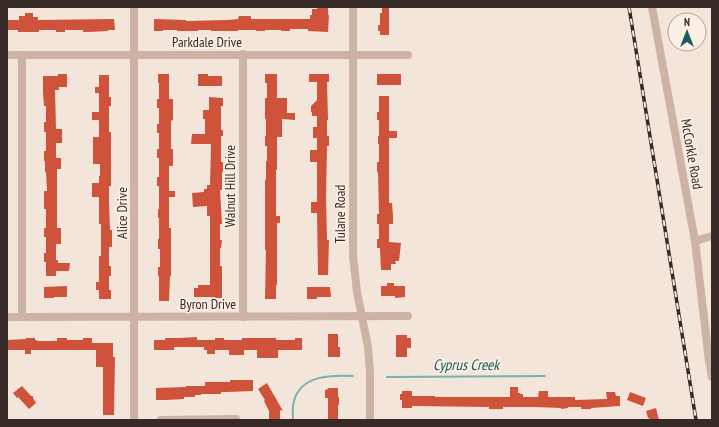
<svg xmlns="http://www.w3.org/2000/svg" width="719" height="427" font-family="'PT Sans Narrow',sans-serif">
  <rect width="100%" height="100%" fill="#f3e5d9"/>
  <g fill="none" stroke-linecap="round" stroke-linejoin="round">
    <g stroke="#76b2b0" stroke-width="2">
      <polyline points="387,377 545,376"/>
      <path d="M 293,420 C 293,414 292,407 294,401 C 301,375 331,375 353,376"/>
    </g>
  </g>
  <g fill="#cf523b">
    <polygon points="317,7 328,7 328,15 329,15 328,32 308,31 308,29 290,29 290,31 281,31 281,30 265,30 265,31 256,31 256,30 238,30 238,31 211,31 211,30 198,30 198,31 177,31 177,30 163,30 163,31 154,31 154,19 186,20 186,21 228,20 238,19 239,16 251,16 251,19 310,19 310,15 312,15 312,9 317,9"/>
    <polygon points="382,7 389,7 389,35 380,35 380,31 378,31 378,25 380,25 380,13 382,13"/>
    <polygon points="25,13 33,13 33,17 38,17 38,20 114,19 115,30 108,30 108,31 89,32 83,32 83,30 65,30 65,32 56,32 56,30 39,30 39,32 18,32 18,30 7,30 7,20 19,20 19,16 25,16"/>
    <polygon points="58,74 67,74 67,87 59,87 59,90 55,90 56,129 62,129 62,143 56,143 56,158 61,158 61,169 57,169 57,228 61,228 61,244 56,244 56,260 58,260 58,263 70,263 69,271 56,271 56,276 46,276 46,262 44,262 44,253 46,253 46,237 44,237 44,228 46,228 46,209 44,209 44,191 47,191 46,172 45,172 45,161 44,161 44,151 46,151 46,132 44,132 44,122 46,122 46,106 44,106 43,93 43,76 58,76"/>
    <polygon points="158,74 169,74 169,99 173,99 173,121 171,120 171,149 173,149 173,166 169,166 169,191 175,191 175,197 169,197 169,228 171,228 171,276 170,276 169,301 159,301 159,276 158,276 158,267 160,267 160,249 158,249 158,239 159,239 159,218 158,218 158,209 159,209 159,186 157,186 157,177 159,177 159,158 157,158 157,149 159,149 159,133 157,133 157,124 159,124 159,108 157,108 157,99 159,99 159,83 158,83"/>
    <polygon points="198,74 208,74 208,76 222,76 222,86 198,86"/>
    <polygon points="265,74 277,74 277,98 287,98 287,113 295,113 295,120 282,119 282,137 277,137 277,170 276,170 276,216 280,216 280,223 277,223 277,285 276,285 276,299 265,299 266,250 265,250 265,180 266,180 266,161 267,161 267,146 265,146 265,136 266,136 266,119 265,119 265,98 267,98 267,83 265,83"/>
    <polygon points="309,74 329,74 329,82 327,82 328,120 327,120 327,136 329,136 329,146 327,146 326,197 327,240 329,240 328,275 318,275 317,213 311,213 311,202 317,202 317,162 310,162 310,150 317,150 317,138 313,138 313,127 317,127 317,116 312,116 312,112 311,112 311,106 317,100 317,82 309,82"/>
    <rect x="377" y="74" width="24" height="11"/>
    <polygon points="99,75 109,75 109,97 111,97 111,106 109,106 109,132 111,132 111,186 109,186 109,201 110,230 112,230 112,247 109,247 109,266 111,266 111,276 109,276 109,290 111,290 111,299 99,299 99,290 96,290 96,282 99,282 99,256 101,256 101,224 99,224 99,197 92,197 92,183 99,183 99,176 100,176 100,164 93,164 93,137 99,137 99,120 92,120 92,112 99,112 99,93 95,93 95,87 99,87"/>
    <polygon points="379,96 389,96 389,131 397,131 397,138 389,138 389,203 392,203 393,216 393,224 389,224 389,242 401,243 399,261 395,261 396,264 391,264 391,270 381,270 380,248 377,248 377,239 379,239 379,224 377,224 377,214 379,214 378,172 377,172 377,162 379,162 379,144 378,144 378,136 379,136 379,120 377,120 377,112 379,112"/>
    <polygon points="209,97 223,98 223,106 221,106 221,130 223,130 223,136 221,136 221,162 223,162 223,172 222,172 222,190 220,190 222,224 220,224 220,240 222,240 221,248 220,248 220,266 222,266 222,298 211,298 211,297 194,297 194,288 198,288 198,285 210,285 210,216 207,216 207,206 193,207 192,193 204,192 204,189 207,189 207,185 210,185 211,144 191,144 192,134 205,134 205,119 203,119 203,110 209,110"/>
    <polygon points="387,283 394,283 394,286 405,286 405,297 395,298 395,296 381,296 381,286 387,286"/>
    <polygon points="67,286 67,297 54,297 54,298 44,298 44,287"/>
    <polygon points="307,287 330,287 331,297 317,297 317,299 307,299"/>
    <polygon points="328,334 338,334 338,347 340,347 340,357 328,357"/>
    <polygon points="396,335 407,335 407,338 411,338 411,348 407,348 407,357 396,357"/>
    <polygon points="197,337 197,340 215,340 215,338 224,338 224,340 242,340 242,338 276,338 276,340 295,340 295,338 302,338 302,350 278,350 278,358 257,358 257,350 244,350 244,355 229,355 229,350 215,350 215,354 207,354 207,350 204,350 204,347 174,347 174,350 154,350 154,340 165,340 165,338 179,338"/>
    <polygon points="26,338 35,338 35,340 39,341 57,341 57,338 67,338 67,340 83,340 83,338 92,338 92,343 113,343 113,357 115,357 114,415 103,415 103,367 96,367 96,350 31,350 31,354 25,354 25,350 7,350 7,340 26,339"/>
    <polygon points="230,380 253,380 253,391 227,392 221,392 221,394 201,394 201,395 195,395 195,397 184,397 184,399 167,400 156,400 156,388 186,387 186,386 205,386 205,382 230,382"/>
    <polygon points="267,383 283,411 280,410 280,420 269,420 269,411 264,401 265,400 258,389"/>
    <polygon points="22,386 31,396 33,396 33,398 36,403 29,409 18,397 17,398 13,393"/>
    <polygon points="510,387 518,387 518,393 520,393 520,394 523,394 523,397 538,397 539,391 548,391 548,397 575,397 575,400 607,399 606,392 615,392 616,396 620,396 620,406 591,408 591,409 581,409 581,407 568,407 568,408 561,409 561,408 535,407 503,407 503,409 489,409 489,407 412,406 412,408 402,408 402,400 400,400 400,394 402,394 402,391 412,391 412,396 435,396 435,397 510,397"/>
    <polygon points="328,388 338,388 338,397 339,397 339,405 338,405 338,420 328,420 328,398 325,398 325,390 328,389"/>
    <polygon points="630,392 646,398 643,406 627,400"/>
    <polygon points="656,408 659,420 650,420 649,418 648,418 646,411"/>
  </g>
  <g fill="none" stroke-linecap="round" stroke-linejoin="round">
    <g stroke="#ccb3a4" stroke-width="8">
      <polyline points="134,7 134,420"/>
      <polyline points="353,7 353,256 357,292 368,347 370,373 370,420"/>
      <polyline points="652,7 695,241 709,361 712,377"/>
      <polyline points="7,55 408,55"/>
      <polyline points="695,241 712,236"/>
      <polyline points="7,317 408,316"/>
      <polyline points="22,317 22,55"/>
      <polyline points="243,317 243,54"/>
      <polyline points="161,420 236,419"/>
    </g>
    <defs>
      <polyline id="rail" points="629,7 696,420"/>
    </defs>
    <use href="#rail" stroke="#372a26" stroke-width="3.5"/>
    <use href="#rail" stroke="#fbefe5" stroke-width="2" stroke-dasharray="6" stroke-linecap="butt"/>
  </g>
  <g text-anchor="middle" stroke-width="3.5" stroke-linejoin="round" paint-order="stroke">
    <g font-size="14" fill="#372a26" stroke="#fbefe5">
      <text x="207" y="47">Parkdale Drive</text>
      <text transform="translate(692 154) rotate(80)" y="5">McCorkle Road</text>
      <text transform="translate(230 186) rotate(-90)" y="5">Walnut Hill Drive</text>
      <text transform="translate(122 213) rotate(-90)" y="5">Alice Drive</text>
      <text transform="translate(340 214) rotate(-90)" y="5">Tulane Road</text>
      <text x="208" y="309">Byron Drive</text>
    </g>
    <g font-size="15" font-style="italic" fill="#195b5a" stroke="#fbefe5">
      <text x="466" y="370">Cyprus Creek</text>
    </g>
  </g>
  <rect width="719" height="427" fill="none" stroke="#372a26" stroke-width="16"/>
  <g transform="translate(687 32)"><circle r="19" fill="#fbefe5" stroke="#ada099"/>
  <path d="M0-3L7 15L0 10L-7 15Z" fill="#195b5a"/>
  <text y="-6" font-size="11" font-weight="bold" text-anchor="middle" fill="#372a26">N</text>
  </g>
</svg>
